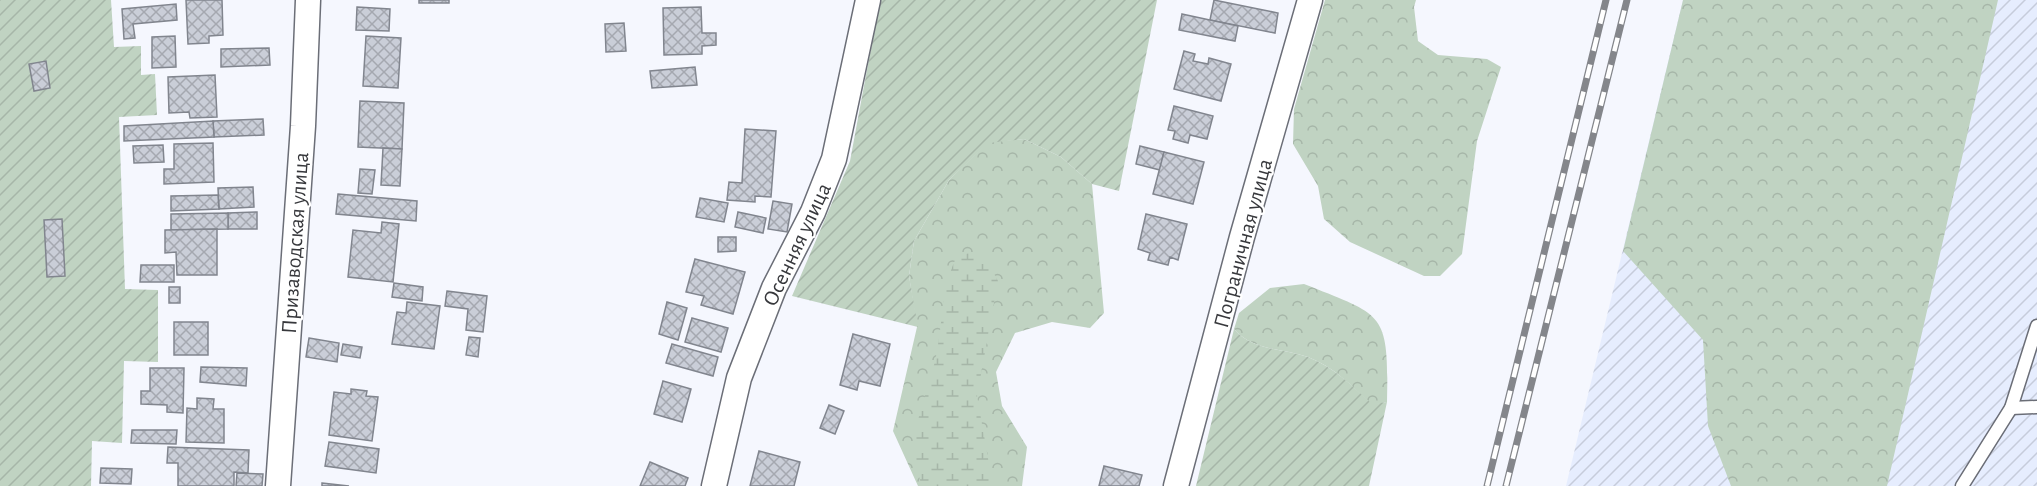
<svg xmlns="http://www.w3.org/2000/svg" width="2037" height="486" font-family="'Alegreya Sans',sans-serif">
  <defs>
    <pattern id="industrial-furrows" width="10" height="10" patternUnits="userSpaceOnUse" patternTransform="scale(1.5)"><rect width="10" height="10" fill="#e6edfe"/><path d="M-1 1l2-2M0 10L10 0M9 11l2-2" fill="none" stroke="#c6ccdb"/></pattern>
    <pattern id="forest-crowns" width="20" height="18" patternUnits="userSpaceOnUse" patternTransform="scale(1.5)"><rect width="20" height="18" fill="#c0d3c2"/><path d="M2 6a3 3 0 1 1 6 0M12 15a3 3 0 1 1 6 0" fill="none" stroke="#a6b6a8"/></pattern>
    <pattern id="wetland-marsh" width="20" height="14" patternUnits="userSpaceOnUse" patternTransform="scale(1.5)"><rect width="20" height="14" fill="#c0d3c2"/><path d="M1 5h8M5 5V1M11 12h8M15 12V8" fill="none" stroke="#a6b6a8"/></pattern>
    <pattern id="garden-furrows" width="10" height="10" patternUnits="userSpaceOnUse" patternTransform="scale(1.5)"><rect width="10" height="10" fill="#c0d3c2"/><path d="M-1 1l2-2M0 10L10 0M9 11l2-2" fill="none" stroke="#a6b6a8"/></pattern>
    <pattern id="building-cross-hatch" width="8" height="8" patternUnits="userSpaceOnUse" patternTransform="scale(1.5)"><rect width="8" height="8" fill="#caced8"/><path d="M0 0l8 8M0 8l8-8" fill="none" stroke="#a5a8b0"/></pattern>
  </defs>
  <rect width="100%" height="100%" fill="#f5f7fe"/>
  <polygon fill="url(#industrial-furrows)" points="1683,0 2037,0 2037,486 1566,486"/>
  <g fill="url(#forest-crowns)">
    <polygon points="1325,0 1416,0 1414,7 1418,41 1438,55 1487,59 1501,67 1477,141 1462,254 1440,276 1424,276 1350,242 1324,219 1318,186 1293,144 1294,109"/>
    <polygon points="1683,0 1998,0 1887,486 1731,486 1708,426 1703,340 1623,251"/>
    <polygon points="1024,139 1061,157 1092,184 1104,313 1090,328 1052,322 1015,333 996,372 1002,406 1027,447 1022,486 918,486 893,431 917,327 909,276 914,241 949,180 988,142"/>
    <path d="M 1304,284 C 1384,316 1389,311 1387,402 L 1372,405 C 1352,386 1334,367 1308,357 C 1282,348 1253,351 1234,329 L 1239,313 L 1270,288 Z"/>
  </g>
  <path fill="url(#wetland-marsh)" d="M 981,250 L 998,281 L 977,396 L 993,486 L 922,486 C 903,430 928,402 937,351 C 943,318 942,286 957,256 Z"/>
  <g fill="url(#garden-furrows)">
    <polygon points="0,0 111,0 114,47 141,46 141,75 155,74 157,115 119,117 125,289 158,290 158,362 124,361 122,443 92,441 91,486 0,486"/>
    <polygon points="880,0 1157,0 1119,191 1092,184 1061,157 1024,139 988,143 949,180 914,241 909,276 918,327 792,296 850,161"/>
    <path d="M 1234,329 C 1253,351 1282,348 1308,357 C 1334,367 1352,386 1372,404 L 1387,402 L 1369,486 L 1196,486 Z"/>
  </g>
  <g fill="url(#building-cross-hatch)" stroke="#81858e" stroke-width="1.5">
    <polygon points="186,0 222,0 223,35 209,36 209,43 188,44"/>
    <rect x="419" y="0" width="30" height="3"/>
    <polygon points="1214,0 1278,13 1275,33 1210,20"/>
    <polygon points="176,4 177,20 133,24 135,38 124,39 122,9"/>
    <polygon points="357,7 390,9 389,31 356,30"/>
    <polygon points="701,7 702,33 716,33 716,45 702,46 702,54 664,55 663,8"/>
    <polygon points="1182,14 1238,26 1235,41 1179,30"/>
    <polygon points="624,23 626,51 606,52 605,24"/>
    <polygon points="175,36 176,67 152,68 152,37"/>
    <polygon points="366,36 401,38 398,88 363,86"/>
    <polygon points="269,48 270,65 221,67 221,49"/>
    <polygon points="1184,51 1195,54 1193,61 1208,64 1209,58 1231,64 1221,101 1174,89"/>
    <polygon points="46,61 50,88 34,91 29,64"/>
    <polygon points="695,67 697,85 652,88 650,71"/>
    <polygon points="215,75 217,117 190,118 189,112 169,113 168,77"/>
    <polygon points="360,101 404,103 402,149 358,147"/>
    <polygon points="1174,106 1213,116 1207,139 1190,135 1188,143 1173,139 1175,131 1168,130"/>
    <polygon points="263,119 264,135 214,137 213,121"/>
    <polygon points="213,121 214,137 124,141 124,126"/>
    <polygon points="745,129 776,131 771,197 755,196 755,202 727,200 729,182 742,183"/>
    <polygon points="213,143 214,182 164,184 164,169 174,169 174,144"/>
    <polygon points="163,145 164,162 134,163 133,146"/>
    <polygon points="1140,146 1164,152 1160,170 1136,164"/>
    <polygon points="383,148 402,149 400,186 381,185"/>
    <polygon points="1164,152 1204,162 1193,204 1153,194"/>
    <polygon points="360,169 375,170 372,194 358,193"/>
    <polygon points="253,187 254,207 219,209 218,188"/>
    <polygon points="338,194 417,201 416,221 336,214"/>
    <polygon points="218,195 219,209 171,211 171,196"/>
    <polygon points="700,198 728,203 724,222 696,217"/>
    <polygon points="773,201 792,204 787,232 768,229"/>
    <polygon points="257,212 257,229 228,229 228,213"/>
    <polygon points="738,212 766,218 763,233 735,227"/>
    <polygon points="228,213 228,229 171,230 171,214"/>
    <polygon points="1146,214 1187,224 1178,260 1170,257 1168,265 1148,260 1150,253 1138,249"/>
    <polygon points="62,219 65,276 47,277 44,220"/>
    <polygon points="382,222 399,224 393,282 348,277 353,230 381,233"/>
    <polygon points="217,229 217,275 177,275 176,252 165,253 165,230"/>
    <polygon points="718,237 736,237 736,251 718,252"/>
    <polygon points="695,259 745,272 733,314 701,305 704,296 686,292"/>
    <polygon points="141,265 174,265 174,282 140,282"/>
    <polygon points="394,283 423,287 422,301 392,297"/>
    <rect x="169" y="287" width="11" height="16"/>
    <polygon points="447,291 487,296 483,332 466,330 468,309 445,306"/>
    <polygon points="407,302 440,306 434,349 392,344 397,312 406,313"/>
    <polygon points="667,302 687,308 678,340 659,334"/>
    <polygon points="692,318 728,328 721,352 685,342"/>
    <rect x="174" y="322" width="34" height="33"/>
    <polygon points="853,334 890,344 880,386 859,381 857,390 840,385"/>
    <polygon points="469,337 480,338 478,357 466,355"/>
    <polygon points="309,338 339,343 337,362 306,357"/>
    <polygon points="343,344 362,347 360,358 341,355"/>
    <polygon points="672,344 718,357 713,376 666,363"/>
    <polygon points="201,367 247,368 246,386 200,382"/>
    <polygon points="150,368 184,368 183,413 167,412 167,405 141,404 141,391 150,391"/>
    <polygon points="663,381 691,389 682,422 654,414"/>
    <polygon points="351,389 367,391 366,396 378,397 372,441 329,435 334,392 351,394"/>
    <polygon points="197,398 214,399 213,409 224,409 224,443 186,442 187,408 197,409"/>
    <polygon points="829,405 844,411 835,434 820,428"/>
    <polygon points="132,430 177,430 176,444 131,443"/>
    <polygon points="329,442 379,449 376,473 325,466"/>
    <polygon points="168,447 249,450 248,473 234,472 234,486 178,486 178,463 167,463"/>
    <polygon points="759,451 800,462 794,486 750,486"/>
    <polygon points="650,462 688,478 685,486 640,486"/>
    <polygon points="1104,466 1142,475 1139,486 1099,486"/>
    <polygon points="101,468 132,469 131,484 100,483"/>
    <polygon points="237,473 263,474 262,486 236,486"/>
    <polygon points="322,483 349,486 322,486"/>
  </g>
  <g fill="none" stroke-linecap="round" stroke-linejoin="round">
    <defs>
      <g id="service">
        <polyline points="2011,408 2037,407"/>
        <polyline points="1962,486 2011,408 2037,326"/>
      </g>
      <g id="minor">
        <polyline points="278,486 303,126 308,0"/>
        <polyline points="714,486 739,378 774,288 813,212 834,159 868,0"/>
        <polyline points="1176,486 1242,237 1310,0"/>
      </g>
    </defs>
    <use href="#service" stroke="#6b6e77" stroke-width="15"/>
    <use href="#minor" stroke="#6b6e77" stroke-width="27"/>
    <use href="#service" stroke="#fff" stroke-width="12"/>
    <use href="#minor" stroke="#fff" stroke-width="24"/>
    <defs>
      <g id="rail">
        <polyline points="1487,486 1606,0"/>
        <polyline points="1506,486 1627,0"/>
      </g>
    </defs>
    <use href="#rail" stroke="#84868b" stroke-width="7"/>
    <use href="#rail" stroke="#fff" stroke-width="4.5" stroke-dasharray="14" stroke-linecap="butt"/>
  </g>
  <g text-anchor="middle" stroke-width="4.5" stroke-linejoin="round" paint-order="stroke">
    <g font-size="22" fill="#37383c" stroke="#fff">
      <text transform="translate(294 243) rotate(-86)" y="8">Призаводская улица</text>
      <text transform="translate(1242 243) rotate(-75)" y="8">Пограничная улица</text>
      <text transform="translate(796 244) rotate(-65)" y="8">Осенняя улица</text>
    </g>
  </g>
</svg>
